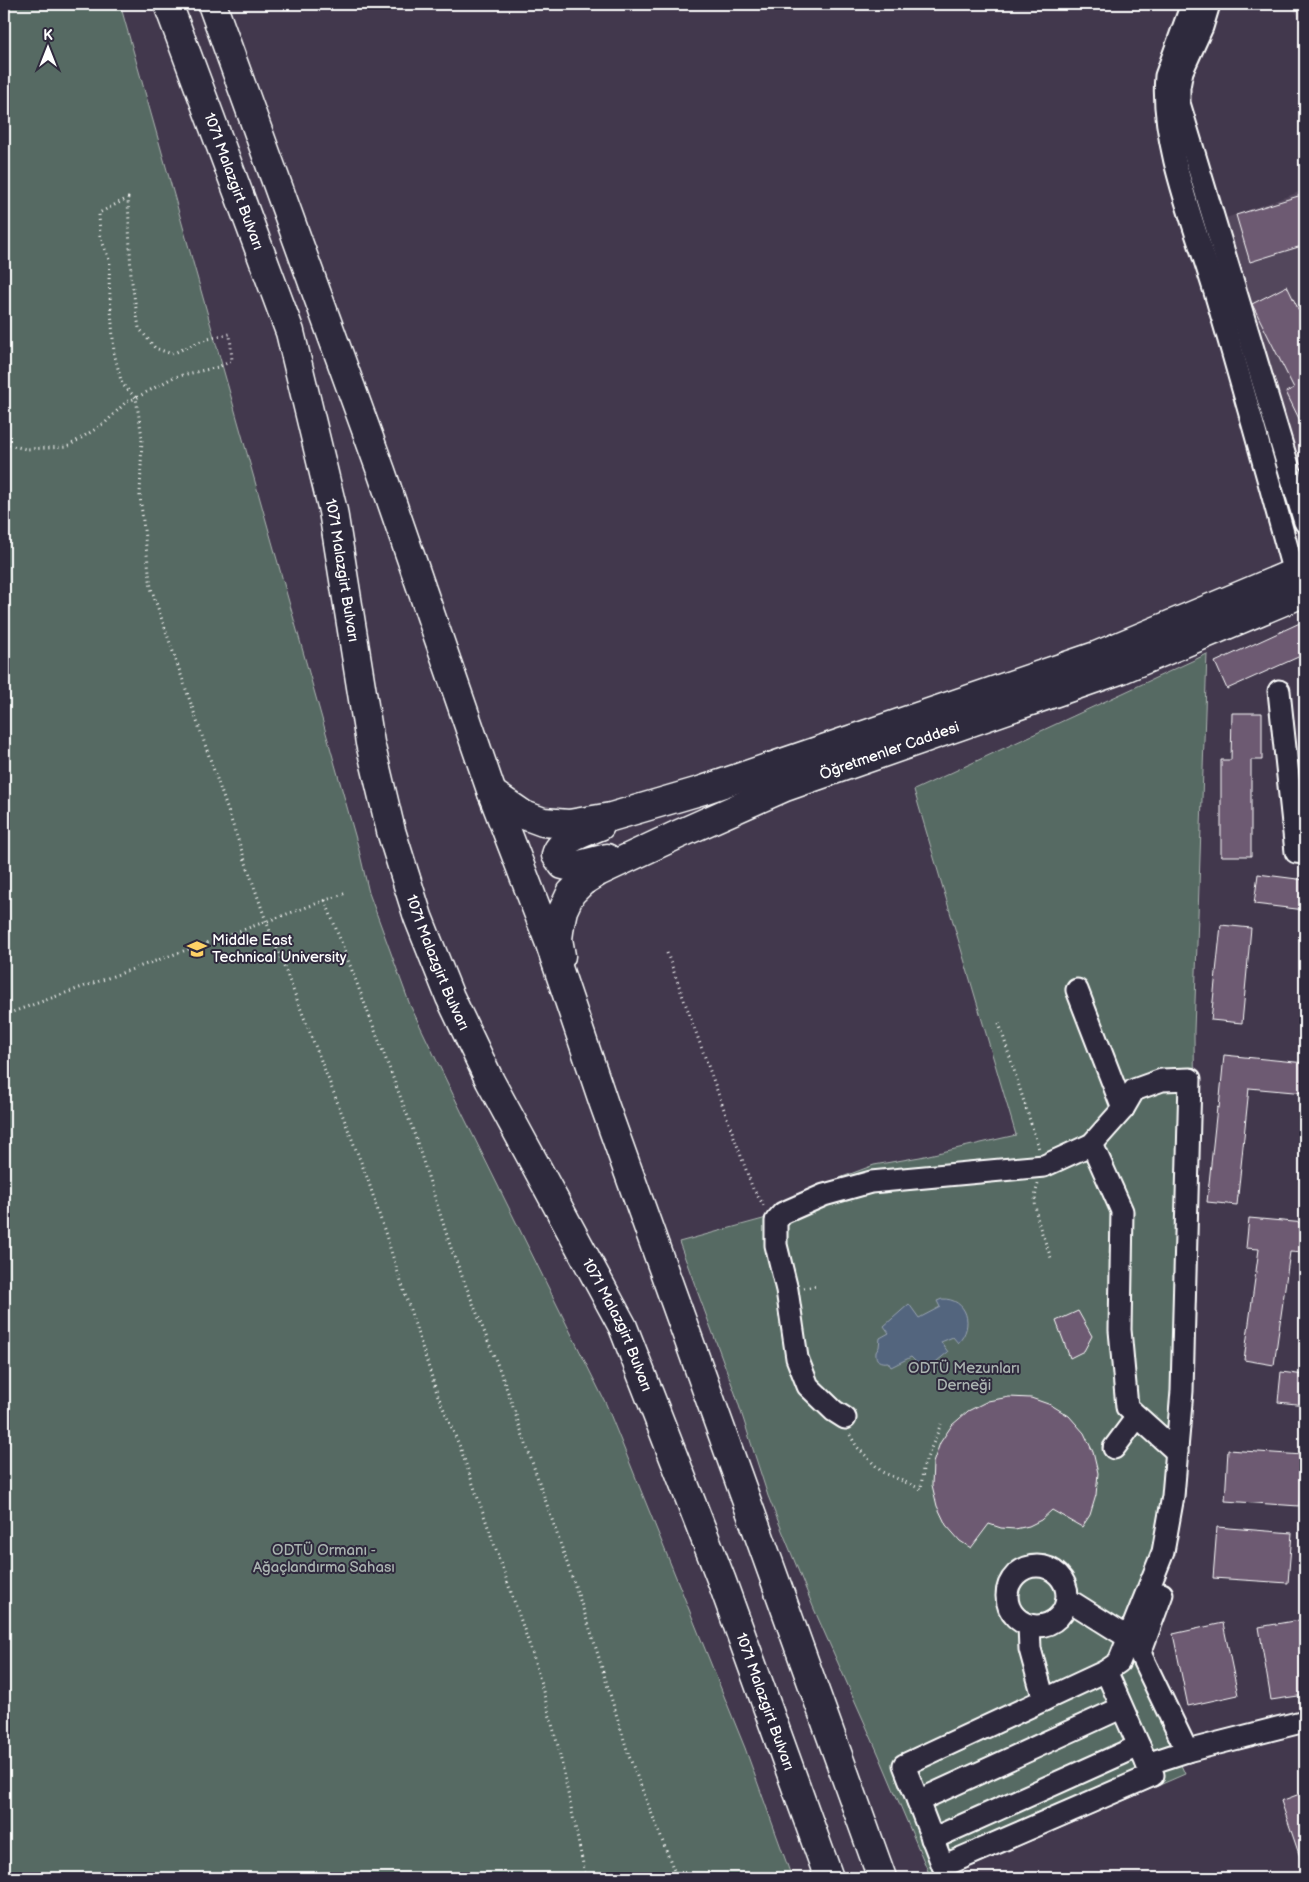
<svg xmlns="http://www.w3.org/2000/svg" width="1309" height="1882" font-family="'Balsamiq Sans',sans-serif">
  <rect width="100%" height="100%" fill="#42384d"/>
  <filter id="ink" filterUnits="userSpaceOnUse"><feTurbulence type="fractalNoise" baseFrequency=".02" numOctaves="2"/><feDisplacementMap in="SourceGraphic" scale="10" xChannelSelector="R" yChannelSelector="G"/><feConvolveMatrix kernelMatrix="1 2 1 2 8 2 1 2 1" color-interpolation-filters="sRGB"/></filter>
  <g filter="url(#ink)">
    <g fill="#53465b">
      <polygon points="1291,4 1305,4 1305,29"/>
      <polygon points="1305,190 1305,480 1226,218"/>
    </g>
    <g fill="#576a63" stroke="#abb4b1">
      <polygon points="4,4 120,4 358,846 369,893 410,1005 462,1113 606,1404 745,1748 792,1878 4,1878"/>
      <polygon points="1207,654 1194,1031 1196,1299 1187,1386 1185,1494 1170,1554 1132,1657 1185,1774 945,1878 931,1878 878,1753 814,1609 768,1496 735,1393 679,1242 763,1219 837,1179 874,1165 920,1157 1016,1135 914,790"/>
    </g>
    <path fill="#53657e" stroke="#98a3b2" d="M 942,1299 C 967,1298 975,1326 958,1343 L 953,1337 L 941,1342 L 948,1352 L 925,1371 L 911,1357 L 891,1367 L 888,1362 C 880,1363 875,1361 876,1352 L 879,1347 L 880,1338 L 889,1333 L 884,1326 L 909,1304 L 919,1318 L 940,1307 L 937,1301 Z"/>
    <g fill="#6d5a72" stroke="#fff">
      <polygon points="1305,194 1305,245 1250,262 1236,215"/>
      <polygon points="1287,286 1305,323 1305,431 1286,392 1294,388 1252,304"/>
      <polygon points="1302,622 1305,630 1305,654 1227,689 1215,662"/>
      <polygon points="1232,713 1262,713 1262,760 1251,760 1251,856 1221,856 1221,760 1231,760"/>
      <polygon points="1258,874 1305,880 1305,910 1254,904"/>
      <polygon points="1221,925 1251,928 1242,1023 1211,1020"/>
      <polygon points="1224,1055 1305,1063 1305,1093 1249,1088 1237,1205 1207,1202 1217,1107 1219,1108"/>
      <polygon points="1249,1218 1305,1223 1305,1253 1290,1252 1274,1365 1244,1360 1259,1249 1246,1248"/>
      <polygon points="1078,1311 1092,1336 1084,1351 1070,1358 1056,1321"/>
      <polygon points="1281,1372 1305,1375 1305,1405 1278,1402"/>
      <polygon points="1009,1397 1031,1398 1051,1405 1069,1416 1084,1433 1093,1452 1098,1473 1096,1495 1090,1515 1082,1527 1052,1510 1041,1520 1029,1526 1015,1529 1001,1528 989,1524 971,1548 960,1541 946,1525 937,1506 932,1485 933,1463 940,1443 952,1425 959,1419 968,1411 988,1401"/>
      <polygon points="1228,1450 1303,1455 1299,1506 1225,1501"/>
      <polygon points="1217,1527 1292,1533 1288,1583 1213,1578"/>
      <polygon points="1305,1619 1305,1695 1271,1700 1259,1627"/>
      <polygon points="1223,1623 1238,1695 1188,1706 1173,1634"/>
      <polygon points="1305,1792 1305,1866 1303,1866 1281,1801"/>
    </g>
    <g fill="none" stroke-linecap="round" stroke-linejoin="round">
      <defs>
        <g id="minor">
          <path d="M 1192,4 L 1166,76 C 1160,141 1195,226 1214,289 C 1242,383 1268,478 1294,573"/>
          <polyline points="1209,4 1202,27 1182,71 1179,87 1179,103 1305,522"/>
          <polyline points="1279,691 1296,852 1305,853"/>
          <polyline points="1077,990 1123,1109"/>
          <polyline points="1092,1144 1122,1211 1120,1330 1127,1407 1177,1452"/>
          <polyline points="845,1418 834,1411 808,1386 797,1358 787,1290 776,1245 776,1221 783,1213 824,1195 871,1182 1044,1166 1092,1144 1123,1109 1134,1090 1162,1080 1190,1079 1182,1391 1173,1496 1163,1552 1119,1662 1106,1671 904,1765 943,1866 1153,1775 1147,1764"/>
          <polyline points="1114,1448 1137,1417"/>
          <circle cx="1037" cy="1596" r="30"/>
          <polyline points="1067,1599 1129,1638 1136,1645 1187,1751 1305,1721"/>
          <polyline points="1029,1625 1030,1649 1044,1700"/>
          <polyline points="1140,1653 1162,1594"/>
          <polyline points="1106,1671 1147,1764 1187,1751"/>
          <polyline points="918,1801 1121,1708"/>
          <polyline points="932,1839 1139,1746"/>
        </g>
        <g id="major">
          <path id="s1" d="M 168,4 L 290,332 L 333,511 L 370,743 L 391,831 L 418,917 L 450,997 L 490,1081 L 623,1327 L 721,1579 L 829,1878"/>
          <polyline points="212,4 381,471 492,793 549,941 604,1104 882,1878"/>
          <polyline points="492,793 524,815 543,822 569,824 611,817 703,790 1096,656 1294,573 1305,567"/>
          <path d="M 600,826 C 586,832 559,840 556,855 L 563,865 L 571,867 L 607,858"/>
          <path id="s2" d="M 561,956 L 558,939 L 560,924 L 563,910 L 571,893 L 582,882 L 598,872 L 677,835 L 785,787 L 1122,669 L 1305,592"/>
        </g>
      </defs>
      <use href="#minor" stroke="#fff" stroke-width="25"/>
      <use href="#major" stroke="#fff" stroke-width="31"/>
      <g stroke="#fff" stroke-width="3" stroke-dasharray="1 4" stroke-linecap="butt">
        <polyline points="4,444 26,449 67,447 105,423 126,402 136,398 122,384 114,353 109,280 110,262 100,236 99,213 128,198 131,276 139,328 155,348 172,354 203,340 230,334 232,361 218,367 174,377 136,398 142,437 140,496 151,588 266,921 368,1180 438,1396 460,1447 533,1655 558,1746 586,1878"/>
        <polyline points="325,900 413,1130 452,1251 504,1381 591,1632 629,1756 677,1878"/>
        <polyline points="667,953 753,1189 765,1207"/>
        <polyline points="4,1015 346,893"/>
        <polyline points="999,1023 1039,1149"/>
        <path d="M 1038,1184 C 1029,1210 1044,1236 1052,1261"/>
        <polyline points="804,1288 816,1286"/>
        <polyline points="850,1435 857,1447 882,1472 921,1489 923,1468 941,1424"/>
      </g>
      <use href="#minor" stroke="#2f2a3d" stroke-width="21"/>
      <use href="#major" stroke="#2f2a3d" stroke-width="28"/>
    </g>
  </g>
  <defs>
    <symbol id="university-bare" viewBox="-9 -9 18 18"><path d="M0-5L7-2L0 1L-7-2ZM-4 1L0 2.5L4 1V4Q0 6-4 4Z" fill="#ffd166" stroke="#2f2a3d" stroke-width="2.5" paint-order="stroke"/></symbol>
  </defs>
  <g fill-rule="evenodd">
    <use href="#university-bare" x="183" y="935" width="28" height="28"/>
  </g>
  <g text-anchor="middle" stroke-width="4" stroke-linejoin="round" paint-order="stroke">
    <g font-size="15" fill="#fff" stroke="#2f2a3d">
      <text dy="5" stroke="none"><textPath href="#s1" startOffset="189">1071 Malazgirt Bulvarı</textPath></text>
      <text dy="5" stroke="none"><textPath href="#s1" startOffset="594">1071 Malazgirt Bulvarı</textPath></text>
      <text dy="5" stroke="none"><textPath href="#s2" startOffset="416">Öğretmenler Caddesi</textPath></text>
      <text dy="5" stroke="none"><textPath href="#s1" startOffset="999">1071 Malazgirt Bulvarı</textPath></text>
      <text dy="5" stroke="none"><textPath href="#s1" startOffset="1404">1071 Malazgirt Bulvarı</textPath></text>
      <text dy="5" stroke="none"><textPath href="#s1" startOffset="1809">1071 Malazgirt Bulvarı</textPath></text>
    </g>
    <g font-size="15" fill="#fff" stroke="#2f2a3d" text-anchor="start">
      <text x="212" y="945">Middle East<tspan x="212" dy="17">Technical University</tspan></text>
    </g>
    <g font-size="15" fill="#abb4b1" stroke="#2f2a3d">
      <text x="964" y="1373">ODTÜ Mezunları<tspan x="964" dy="17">Derneği</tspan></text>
      <text x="324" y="1555">ODTÜ Ormanı -<tspan x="324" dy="17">Ağaçlandırma Sahası</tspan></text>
    </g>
  </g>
  <rect width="1309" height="1882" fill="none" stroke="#2f2a3d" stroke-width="20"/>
  <rect x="10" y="10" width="1289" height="1862" fill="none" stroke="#fff" stroke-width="2" filter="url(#ink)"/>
  <g transform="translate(48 48)" stroke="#2f2a3d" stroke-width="4" paint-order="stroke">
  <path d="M0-4L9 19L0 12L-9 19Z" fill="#ffffff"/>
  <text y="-8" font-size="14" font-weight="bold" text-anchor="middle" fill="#ffffff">K</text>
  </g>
</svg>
